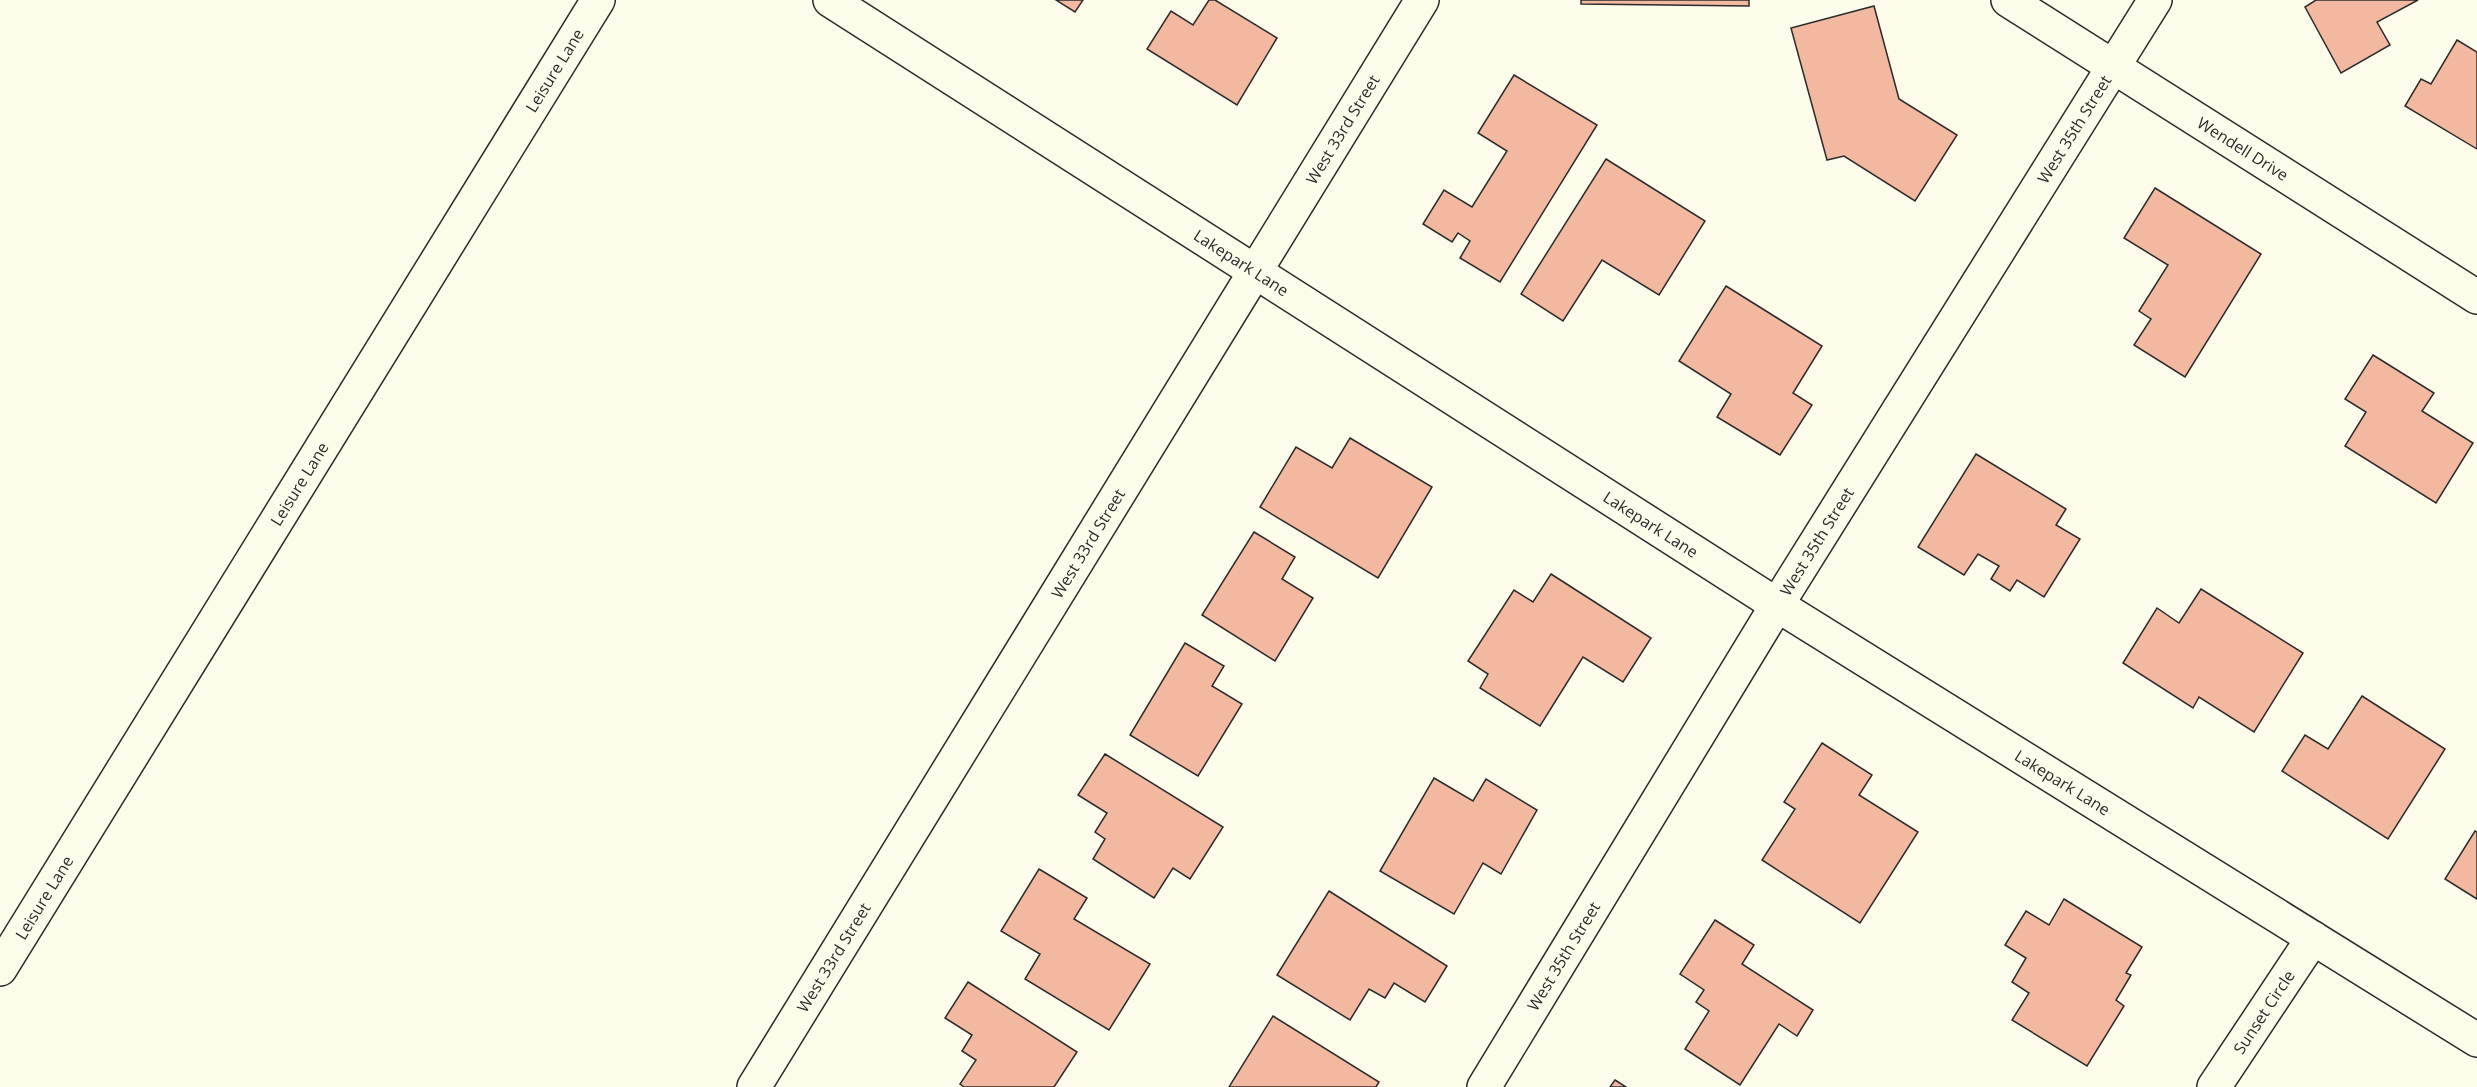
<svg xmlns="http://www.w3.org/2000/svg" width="2477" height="1087" font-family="'Open Sans',sans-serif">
  <rect width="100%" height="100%" fill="#fdfbea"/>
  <g fill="#f2b8a0" stroke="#2b2b2b" stroke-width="1.5">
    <polygon points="1056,0 1083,0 1075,12"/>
    <polygon points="1209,0 1215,0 1277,38 1237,105 1147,49 1171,11 1193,25"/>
    <polygon points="1581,0 1749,0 1749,6 1581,4"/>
    <polygon points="2316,0 2418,0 2377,22 2390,45 2341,73 2305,7"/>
    <polygon points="1874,6 1899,99 1957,135 1915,201 1844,156 1827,160 1791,28"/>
    <polygon points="2457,40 2477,52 2477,149 2405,106 2421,79 2431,84"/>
    <polygon points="1514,75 1597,125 1500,282 1460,258 1470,241 1458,233 1452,242 1423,224 1444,190 1472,207 1507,151 1478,133"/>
    <polygon points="1606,159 1705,221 1659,295 1602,260 1563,321 1521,294"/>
    <polygon points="2155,188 2261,254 2185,377 2134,345 2151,319 2139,311 2168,265 2124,238"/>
    <polygon points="1726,286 1822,346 1793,393 1812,405 1780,455 1717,417 1731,394 1679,361"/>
    <polygon points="2373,355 2434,393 2422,411 2473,443 2436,503 2345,446 2366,412 2345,399"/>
    <polygon points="1350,438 1432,487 1378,578 1260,507 1296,447 1332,468"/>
    <polygon points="1976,454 2066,509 2056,525 2080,539 2044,597 2017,580 2010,591 1991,579 1999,566 1978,554 1964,575 1918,547"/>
    <polygon points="1254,532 1295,557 1282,579 1313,598 1275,661 1202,615"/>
    <polygon points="1551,574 1651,638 1623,682 1583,657 1540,726 1480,688 1488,674 1468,661 1514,590 1533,602"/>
    <polygon points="2201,589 2303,653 2254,732 2199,697 2193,708 2123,663 2157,608 2179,623"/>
    <polygon points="1185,643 1224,666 1212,686 1242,704 1198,776 1130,735"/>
    <polygon points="2362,696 2445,749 2388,839 2282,771 2305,735 2328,749"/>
    <polygon points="1822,743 1872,775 1859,795 1918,832 1860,923 1762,860 1795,809 1784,802"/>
    <polygon points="1105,754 1223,827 1190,879 1173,868 1154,898 1093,859 1105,839 1095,832 1107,813 1078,795"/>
    <polygon points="1434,778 1473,801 1486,779 1537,810 1501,874 1483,863 1454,914 1380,871"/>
    <polygon points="2475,831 2477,832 2477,899 2445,879"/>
    <polygon points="1039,869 1087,898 1074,919 1150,964 1109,1030 1025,979 1040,954 1001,931"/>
    <polygon points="1329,891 1447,966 1425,1002 1394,983 1385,998 1369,989 1350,1020 1277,975"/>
    <polygon points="2064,899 2142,947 2126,973 2131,975 2116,1000 2124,1006 2087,1066 2012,1020 2029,993 2012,982 2026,958 2005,945 2026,911 2049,925"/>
    <polygon points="1715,920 1754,945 1742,964 1813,1010 1797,1036 1779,1024 1740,1085 1685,1049 1709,1011 1696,1002 1704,990 1680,974"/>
    <polygon points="968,982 1077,1052 1054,1087 964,1087 960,1084 976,1060 962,1051 972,1035 945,1018"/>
    <polygon points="1273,1016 1379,1082 1376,1087 1229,1087"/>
    <polygon points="1615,1080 1626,1087 1610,1087"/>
  </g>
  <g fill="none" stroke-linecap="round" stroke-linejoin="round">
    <defs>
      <g id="minor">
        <path id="s1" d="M 830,0 L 1777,605 L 2477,1040"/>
        <path id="s2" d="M 2008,0 L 2477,297"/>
        <path id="s3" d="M 0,969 L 598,0"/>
        <path id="s4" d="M 754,1087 L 1422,0"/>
        <path id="s5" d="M 1484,1087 L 1777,605 L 2155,0"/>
        <path id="s6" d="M 2214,1087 L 2313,938"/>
      </g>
    </defs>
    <use href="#minor" stroke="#2b2b2b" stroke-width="36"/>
    <use href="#minor" stroke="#fdfbea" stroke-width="33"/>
  </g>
  <g text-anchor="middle" stroke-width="4.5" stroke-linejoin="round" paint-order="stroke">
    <g font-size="16" fill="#2b2b2b" stroke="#fdfbea">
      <text dy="6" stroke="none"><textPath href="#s3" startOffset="1056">Leisure Lane</textPath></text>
      <text dy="6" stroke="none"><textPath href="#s4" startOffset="1124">West 33rd Street</textPath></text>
      <text dy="6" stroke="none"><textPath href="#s5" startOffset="1125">West 35th Street</textPath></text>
      <text dy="6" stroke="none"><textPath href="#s2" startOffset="278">Wendell Drive</textPath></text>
      <text dy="6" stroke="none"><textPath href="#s1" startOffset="488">Lakepark Lane</textPath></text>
      <text dy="6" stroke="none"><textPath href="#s3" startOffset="570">Leisure Lane</textPath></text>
      <text dy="6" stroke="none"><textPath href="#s1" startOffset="974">Lakepark Lane</textPath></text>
      <text dy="6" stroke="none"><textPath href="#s5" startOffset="639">West 35th Street</textPath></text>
      <text dy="6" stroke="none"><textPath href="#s4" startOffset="638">West 33rd Street</textPath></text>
      <text dy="6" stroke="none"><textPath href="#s1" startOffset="1460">Lakepark Lane</textPath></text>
      <text dy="6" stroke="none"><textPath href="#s3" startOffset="84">Leisure Lane</textPath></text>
      <text dy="6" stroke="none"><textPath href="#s5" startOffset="153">West 35th Street</textPath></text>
      <text dy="6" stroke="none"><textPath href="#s4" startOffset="152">West 33rd Street</textPath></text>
      <text dy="6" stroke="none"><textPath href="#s6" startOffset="90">Sunset Circle</textPath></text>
    </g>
  </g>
</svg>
